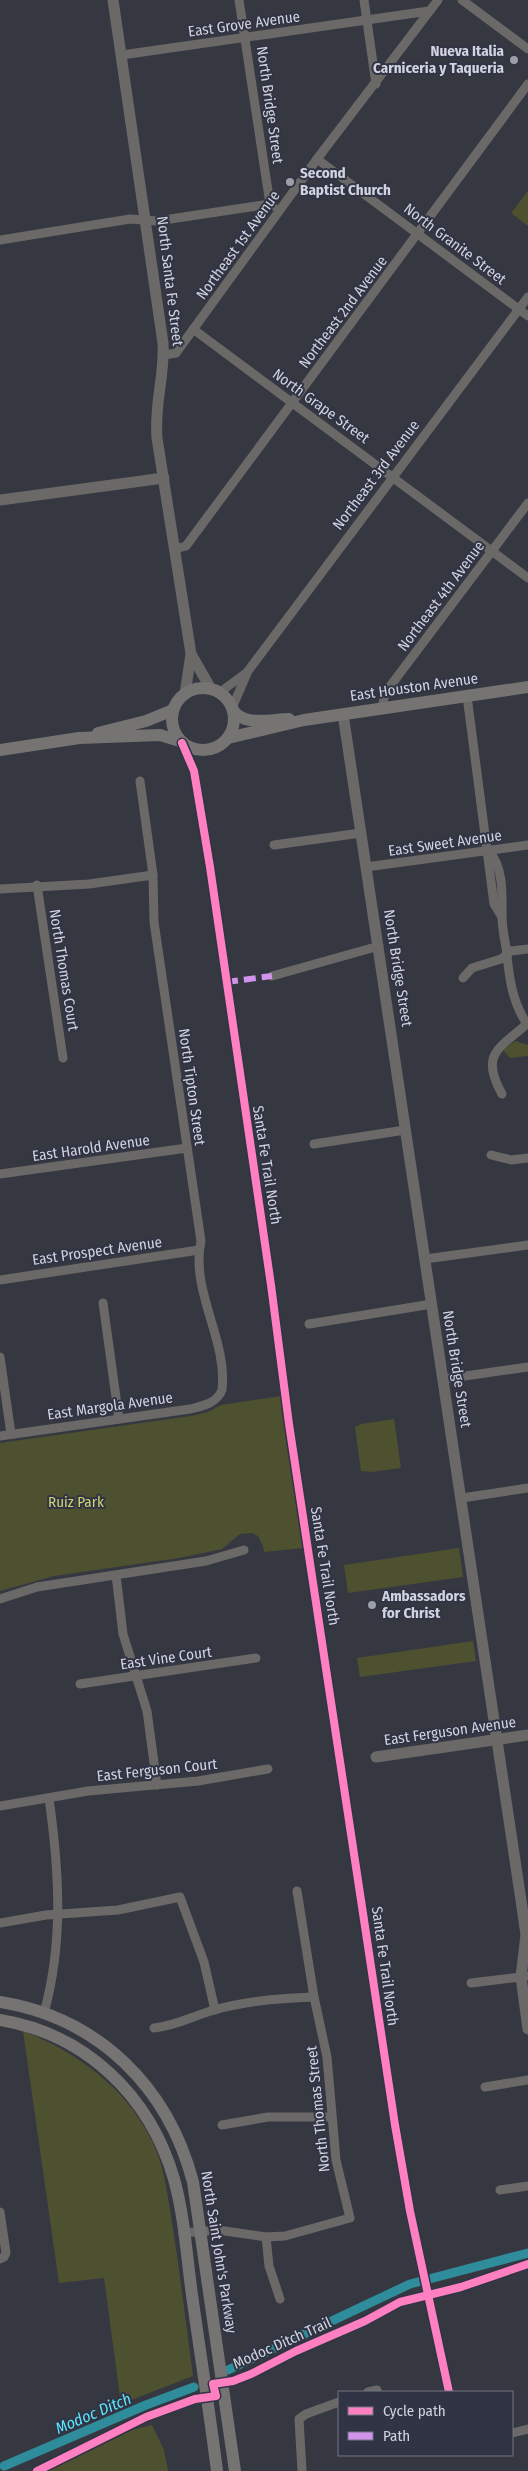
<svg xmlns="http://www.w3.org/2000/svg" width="528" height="2471" font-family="'Fira Sans Condensed',sans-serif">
  <rect width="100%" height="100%" fill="#363841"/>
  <g fill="#4e512f">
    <polygon points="528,191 528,226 511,213"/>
    <polygon points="515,1041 528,1045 528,1056 510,1058 503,1050"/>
    <polygon points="281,1396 303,1548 264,1552 263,1546 258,1536 252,1533 240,1534 222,1549 179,1558 54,1576 0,1591 0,1443 191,1416 208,1412 221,1405"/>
    <polygon points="394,1419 401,1468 371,1472 361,1471 355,1427 361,1424"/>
    <polygon points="459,1548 463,1577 348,1593 344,1565"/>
    <polygon points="473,1641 476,1661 360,1677 357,1658"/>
    <path d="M 23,2031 C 80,2053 133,2093 157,2152 C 165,2174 168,2198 172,2222 C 180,2273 186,2324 193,2376 L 121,2404 L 104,2278 L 59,2283 Z"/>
    <polygon points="152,2425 164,2450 168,2471 48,2471 132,2430"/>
  </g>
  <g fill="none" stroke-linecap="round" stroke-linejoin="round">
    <g stroke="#2f8d9b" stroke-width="9">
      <polyline points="228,2370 410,2284 528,2253"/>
      <polyline points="4,2466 146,2405 194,2387"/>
    </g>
    <g stroke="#6a6968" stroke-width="9">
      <polyline points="239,0 270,204 273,206"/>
      <polyline points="364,0 376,84"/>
      <polyline points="462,0 528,49"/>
      <polyline points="122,55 429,11"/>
      <polyline points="317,159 528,316"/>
      <polyline points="0,240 130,219 157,221 270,204"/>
      <polyline points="193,329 528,578"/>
      <polyline points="164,355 176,353 317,159 438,0"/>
      <polyline points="175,549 186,546 528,84"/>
      <polyline points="219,693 246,673"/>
      <polyline points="467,696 494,904 502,917"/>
      <polyline points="232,708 248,671 528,297"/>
      <polyline points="382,709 385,693 528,503"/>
      <polyline points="274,845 361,833"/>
      <path d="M 489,851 C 504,868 502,895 502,916 C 502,926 504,937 506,947 C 509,975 511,1000 527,1024"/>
      <polyline points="366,867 528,845"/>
      <polyline points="37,885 63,1058"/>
      <polyline points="0,889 89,884 153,875"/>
      <polyline points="272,976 379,946"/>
      <polyline points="463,978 472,968 501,959 511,951 528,949"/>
      <path d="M 502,1094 C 480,1055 498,1049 527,1024"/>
      <polyline points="314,1144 405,1130"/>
      <polyline points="491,1155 511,1160 528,1158"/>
      <polyline points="0,1174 187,1148"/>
      <polyline points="425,1259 528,1245"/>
      <polyline points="0,1280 199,1250"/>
      <polyline points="103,1303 119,1419"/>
      <polyline points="309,1324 432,1304"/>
      <polyline points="0,1357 11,1434"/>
      <polyline points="444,1379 528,1367"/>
      <path d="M 0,1436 L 190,1409 C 203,1406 217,1403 222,1390 C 228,1340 190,1291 201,1241 L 154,922 L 153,875 L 140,781"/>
      <polyline points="462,1498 528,1488"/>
      <polyline points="116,1575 123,1634 147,1711 157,1785"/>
      <polyline points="0,1599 37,1587 206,1561 244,1550"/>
      <polyline points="80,1684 256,1658"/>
      <polyline points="0,1806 88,1791 198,1781 268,1769"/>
      <polyline points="0,1923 46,1915 118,1910 180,1897 204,1962 215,2010"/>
      <polyline points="471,1983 528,1976"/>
      <path d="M 44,2013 C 64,1941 59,1870 49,1798"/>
      <path d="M 154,2028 C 175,2026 193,2016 214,2010 C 246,2001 280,1998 314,1997"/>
      <polyline points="485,2087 528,2080"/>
      <polyline points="222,2125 268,2117 331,2117"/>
      <polyline points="500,2190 528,2186"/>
      <polyline points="0,2212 6,2253 4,2257 0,2259"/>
      <polyline points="183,2233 218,2230 266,2237 285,2236 350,2218 336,2160 327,2057 314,1997 297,1891"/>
      <polyline points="266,2237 269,2266 280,2299"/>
      <polyline points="368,2392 377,2390"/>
      <polyline points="512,2433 528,2429"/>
      <polyline points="302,2471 299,2419 306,2414 339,2402"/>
    </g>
    <g stroke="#6a6968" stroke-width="11">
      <path d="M 113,0 L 163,343 C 165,376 154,403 157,438 L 191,654 L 211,689"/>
      <polyline points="0,500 164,478"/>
      <polyline points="185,694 191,654"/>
      <polyline points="343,714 522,1907 526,1935 521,1977 528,2029"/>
      <polyline points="376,1757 528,1735"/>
    </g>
    <g stroke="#767473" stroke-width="12">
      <circle cx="203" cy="719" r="31"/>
      <path d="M 233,710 C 244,727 272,719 289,719"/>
      <polyline points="98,733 146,721 173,710"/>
      <polyline points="228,738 304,720 528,687"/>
      <polyline points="0,750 79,738 160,735 180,741"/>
      <path d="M 0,2002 C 99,2018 168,2087 193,2182 L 235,2471"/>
      <path d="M 0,2020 C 86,2034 150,2096 174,2179 C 185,2218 187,2262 193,2302 C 201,2359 210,2415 217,2471"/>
    </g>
    <polyline stroke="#d193ec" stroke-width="6" stroke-dasharray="12 6" stroke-linecap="butt" points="226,982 272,976"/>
    <defs>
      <g id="cycleway">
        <polyline points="182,743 194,771 210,867 271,1285 289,1424 395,2125 410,2211 449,2392"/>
        <polyline points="37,2471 146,2417 195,2399 216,2396 213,2384 233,2381 251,2374 296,2351 365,2321 400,2302 461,2287 528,2264"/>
      </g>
    </defs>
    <use href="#cycleway" stroke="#313445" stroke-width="11"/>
    <use href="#cycleway" stroke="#ff80c0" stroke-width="8"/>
  </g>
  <g fill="#9b9da7" stroke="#313445" stroke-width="2">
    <circle cx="514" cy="60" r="5"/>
    <circle cx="290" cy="182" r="5"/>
    <circle cx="372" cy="1605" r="5"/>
  </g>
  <g text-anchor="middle" stroke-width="4" stroke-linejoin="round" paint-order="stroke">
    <g font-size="15" fill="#d1d3de" stroke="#313445">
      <text transform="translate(244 24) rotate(-8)" y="5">East Grove Avenue</text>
      <text transform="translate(270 105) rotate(82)" y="5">North Bridge Street</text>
      <text transform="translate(455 244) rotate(37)" y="5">North Granite Street</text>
      <text transform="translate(238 245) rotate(-54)" y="5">Northeast 1st Avenue</text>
      <text transform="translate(170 281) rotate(83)" y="5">North Santa Fe Street</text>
      <text transform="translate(343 312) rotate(-53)" y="5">Northeast 2nd Avenue</text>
      <text transform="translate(321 406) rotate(36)" y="5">North Grape Street</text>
      <text transform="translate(376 475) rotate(-53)" y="5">Northeast 3rd Avenue</text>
      <text transform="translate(441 596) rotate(-53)" y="5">Northeast 4th Avenue</text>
      <text transform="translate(414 687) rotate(-8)" y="5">East Houston Avenue</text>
      <text transform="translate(445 843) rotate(-8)" y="5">East Sweet Avenue</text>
      <text transform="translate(398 968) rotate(81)" y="5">North Bridge Street</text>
      <text transform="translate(64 970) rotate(81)" y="5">North Thomas Court</text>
      <text transform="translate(192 1087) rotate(82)" y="5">North Tipton Street</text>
      <text transform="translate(91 1148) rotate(-8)" y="5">East Harold Avenue</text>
      <text transform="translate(267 1165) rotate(81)" y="5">Santa Fe Trail North</text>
      <text transform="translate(97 1251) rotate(-8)" y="5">East Prospect Avenue</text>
      <text transform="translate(457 1369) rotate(81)" y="5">North Bridge Street</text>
      <text transform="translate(110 1406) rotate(-8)" y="5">East Margola Avenue</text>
      <text transform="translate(325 1566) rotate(81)" y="5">Santa Fe Trail North</text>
      <text transform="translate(166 1658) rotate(-8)" y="5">East Vine Court</text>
      <text transform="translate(450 1731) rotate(-8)" y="5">East Ferguson Avenue</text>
      <text transform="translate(157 1770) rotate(-6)" y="5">East Ferguson Court</text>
      <text transform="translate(385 1966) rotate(82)" y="5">Santa Fe Trail North</text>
      <text transform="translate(318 2109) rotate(-96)" y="5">North Thomas Street</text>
      <text transform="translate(219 2252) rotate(81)" y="5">North Saint John's Parkway</text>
      <text transform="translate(282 2343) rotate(-24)" y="5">Modoc Ditch Trail</text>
    </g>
    <g font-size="15" font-weight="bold" fill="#d1d3de" stroke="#313445" text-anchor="start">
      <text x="504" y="56" text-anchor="end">Nueva Italia<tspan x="504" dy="17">Carniceria y Taqueria</tspan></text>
      <text x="300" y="178">Second<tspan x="300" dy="17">Baptist Church</tspan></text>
      <text x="382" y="1601">Ambassadors<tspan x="382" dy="17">for Christ</tspan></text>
    </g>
    <g font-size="15" fill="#cdd471" stroke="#313445">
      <text x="76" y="1507">Ruiz Park</text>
    </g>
    <g font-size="16" font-style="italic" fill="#5be8fe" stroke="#313445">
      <text transform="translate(93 2413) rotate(-23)" y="6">Modoc Ditch</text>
    </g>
  </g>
  <rect x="338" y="2391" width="175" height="65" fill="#313445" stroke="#717482"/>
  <rect x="348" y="2407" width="25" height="8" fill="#ff80c0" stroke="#717482"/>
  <text x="383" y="2416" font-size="15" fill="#d1d3de">Cycle path</text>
  <rect x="348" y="2432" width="25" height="8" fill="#d193ec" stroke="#717482"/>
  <text x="383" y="2441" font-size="15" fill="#d1d3de">Path</text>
</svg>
